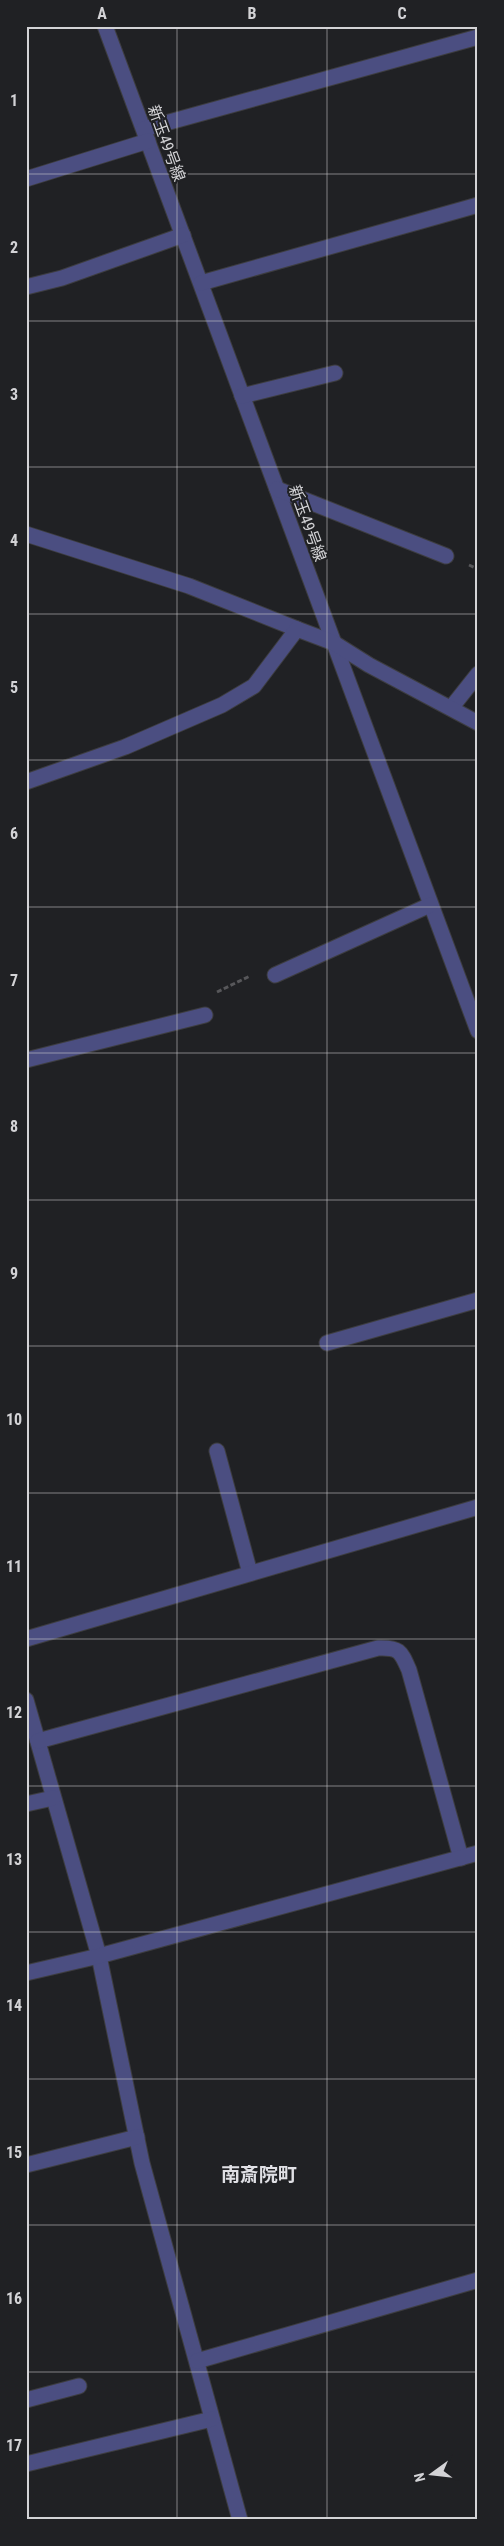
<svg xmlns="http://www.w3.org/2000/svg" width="504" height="2546" font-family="'Roboto Condensed','Noto Sans JP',sans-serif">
  <rect width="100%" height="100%" fill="#202124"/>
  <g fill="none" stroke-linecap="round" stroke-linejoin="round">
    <defs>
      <g id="street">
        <polyline points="105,26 478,1031"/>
        <polyline points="144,129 478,37"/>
        <polyline points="26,179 148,141"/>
        <polyline points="201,283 478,205"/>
        <polyline points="26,287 62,278 183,235"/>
        <polyline points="242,396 335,373"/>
        <polyline points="277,489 446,556"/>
        <polyline points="26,534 189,586 297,629"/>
        <polyline points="451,708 478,674"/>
        <polyline points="26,782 125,747 222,705 254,686 297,629 334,643 369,665 478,723"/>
        <polyline points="275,975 430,905"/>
        <polyline points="26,1060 205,1015"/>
        <polyline points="327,1343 478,1300"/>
        <polyline points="217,1451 250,1573"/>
        <polyline points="26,1639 478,1507"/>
        <polyline points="26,1700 99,1956 142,2163 240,2520"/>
        <path d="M 38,1741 L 378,1648 C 400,1647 401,1652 409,1670 L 461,1858"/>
        <polyline points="26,1804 53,1798"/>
        <polyline points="26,1973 99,1956 478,1853"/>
        <polyline points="26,2165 137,2137"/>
        <polyline points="197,2361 478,2280"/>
        <polyline points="26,2400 79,2386"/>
        <polyline points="26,2464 212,2419"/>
      </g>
    </defs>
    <use href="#street" stroke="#3d3d40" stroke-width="17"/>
    <g stroke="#57575a" stroke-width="3" stroke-dasharray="5 2.5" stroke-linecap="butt">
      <polyline points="469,565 478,569"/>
      <polyline points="217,992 250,976"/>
    </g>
    <use href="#street" stroke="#4b4e81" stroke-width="15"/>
  </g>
  <path fill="none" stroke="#d3d3d6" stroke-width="1" stroke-opacity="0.55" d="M 177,26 L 177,2520M 327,26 L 327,2520M 26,174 L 478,174M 26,321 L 478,321M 26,467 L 478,467M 26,614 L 478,614M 26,760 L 478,760M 26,907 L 478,907M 26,1053 L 478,1053M 26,1200 L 478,1200M 26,1346 L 478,1346M 26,1493 L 478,1493M 26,1639 L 478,1639M 26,1786 L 478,1786M 26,1932 L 478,1932M 26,2079 L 478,2079M 26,2225 L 478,2225M 26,2372 L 478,2372"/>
  <g text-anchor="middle" stroke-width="4" stroke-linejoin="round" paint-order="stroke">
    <g font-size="16" fill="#d3d3d6" stroke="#202124">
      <text transform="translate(167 143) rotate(70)" y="6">新玉49号線</text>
      <text transform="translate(308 523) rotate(70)" y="6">新玉49号線</text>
    </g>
    <g font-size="19" font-weight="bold" fill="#e0e0e5" stroke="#202124">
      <text x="259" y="2181">南斎院町</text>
    </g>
  </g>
  <rect width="504" height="2546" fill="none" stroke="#202124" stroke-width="55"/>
  <g transform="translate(432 2474) rotate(255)" stroke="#202124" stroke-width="4" paint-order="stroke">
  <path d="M0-4L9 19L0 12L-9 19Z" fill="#d3d3d6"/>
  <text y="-8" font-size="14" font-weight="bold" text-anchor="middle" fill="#d3d3d6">N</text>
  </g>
  <rect x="28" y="28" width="448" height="2490" fill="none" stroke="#d3d3d6" stroke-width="2"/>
  <g font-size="16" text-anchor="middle" font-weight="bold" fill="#d3d3d6">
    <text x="102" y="19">A</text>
    <text x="252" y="19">B</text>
    <text x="402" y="19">C</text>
    <text x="14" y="106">1</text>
    <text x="14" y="253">2</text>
    <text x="14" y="400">3</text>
    <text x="14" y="546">4</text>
    <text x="14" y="693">5</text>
    <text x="14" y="839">6</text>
    <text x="14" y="986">7</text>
    <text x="14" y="1132">8</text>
    <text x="14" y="1279">9</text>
    <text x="14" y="1425">10</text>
    <text x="14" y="1572">11</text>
    <text x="14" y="1718">12</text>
    <text x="14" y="1865">13</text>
    <text x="14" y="2011">14</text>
    <text x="14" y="2158">15</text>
    <text x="14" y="2304">16</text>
    <text x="14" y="2451">17</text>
  </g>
</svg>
